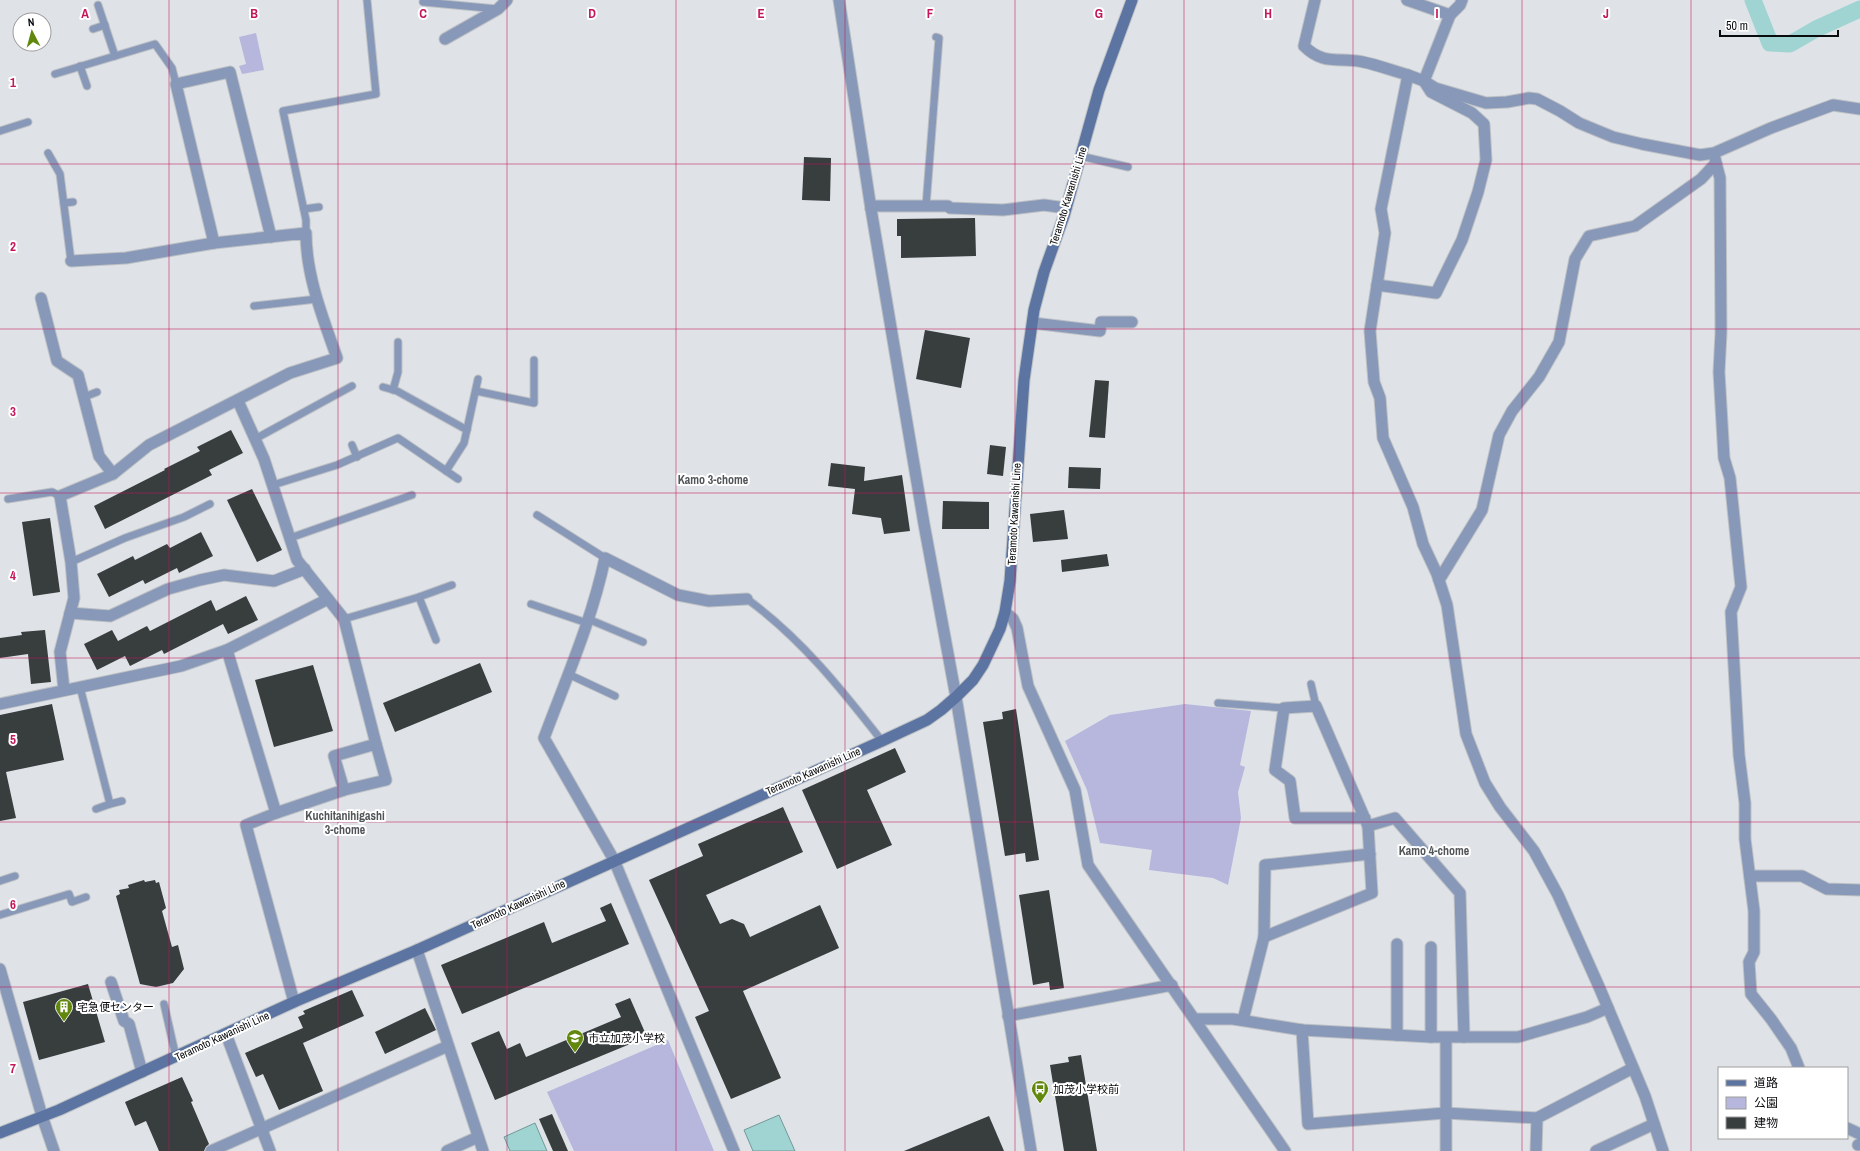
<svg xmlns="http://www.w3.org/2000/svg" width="1860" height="1151" font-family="'Archivo Narrow','Noto Sans JP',sans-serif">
  <rect width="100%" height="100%" fill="#dfe3e7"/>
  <g fill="#b7b7dd">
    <polygon points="256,33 264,70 242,74 239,66 246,64 239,37"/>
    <polygon points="1185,704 1251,711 1240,765 1245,767 1238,792 1241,818 1228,885 1213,878 1149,870 1152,850 1100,843 1087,790 1065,741 1110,715"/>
    <polygon points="668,1040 714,1151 574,1151 547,1092"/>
  </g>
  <g fill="#9fd4d3" stroke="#729898">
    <polygon points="779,1115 795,1151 753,1151 744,1130"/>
    <polygon points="535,1123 547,1151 510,1151 504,1137"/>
  </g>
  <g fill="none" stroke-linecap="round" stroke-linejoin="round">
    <polyline stroke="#9fd4d3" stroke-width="17" points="1753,0 1770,43 1790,44 1816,29 1860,9"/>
  </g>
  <g fill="#383d3e">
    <polygon points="804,157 831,158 830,201 802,200"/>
    <polygon points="975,218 976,256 901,258 901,236 897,236 897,219"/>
    <polygon points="925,330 970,338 961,388 916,379"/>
    <polygon points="1095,380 1109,381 1105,438 1089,437"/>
    <polygon points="231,430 243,453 209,470 212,475 105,529 94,506 165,470 164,469 200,451 197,447"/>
    <polygon points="990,445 1006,447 1003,476 987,474"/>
    <polygon points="831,463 865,467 864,481 902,475 910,531 884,534 881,518 852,514 855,489 828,486"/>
    <polygon points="1069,467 1101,468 1100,489 1068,488"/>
    <polygon points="252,489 282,550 257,562 227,500"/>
    <polygon points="943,501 989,502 989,529 942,529"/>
    <polygon points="1064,510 1068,539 1033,542 1030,514"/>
    <polygon points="50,518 60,592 33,596 22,522"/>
    <polygon points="201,532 213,556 179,573 177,568 145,584 143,580 109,597 97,574 133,556 135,560 167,544 170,548"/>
    <polygon points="1107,554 1109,566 1062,572 1061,560"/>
    <polygon points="246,596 258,620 228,634 223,624 164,654 162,650 130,666 125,656 97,670 84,644 112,630 118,641 147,626 150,631 211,600 216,611"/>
    <polygon points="45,630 51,682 31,684 28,654 0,658 0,638 22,635 21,632"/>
    <polygon points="480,663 492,692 395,732 383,703"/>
    <polygon points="313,665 333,731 274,747 255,680"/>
    <polygon points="52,704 64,760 6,772 16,818 0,821 0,715"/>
    <polygon points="1016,709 1039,860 1026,862 1025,853 1005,856 983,722 1003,719 1002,712"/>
    <polygon points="895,748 906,772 867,790 892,845 837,869 802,790"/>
    <polygon points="783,807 803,852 706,895 720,924 732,919 744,924 750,937 820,905 839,948 743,991 781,1078 731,1099 695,1017 709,1011 649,880 703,856 698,844"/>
    <polygon points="144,880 145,882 155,880 156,883 159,882 166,908 162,911 172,947 178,945 184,969 173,983 156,987 140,984 116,896 120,894 119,890 129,888 128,885"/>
    <polygon points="1049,890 1064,988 1050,990 1049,982 1033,985 1019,895"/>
    <polygon points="611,903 629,944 462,1014 441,965 544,922 552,943 606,921 600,908"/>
    <polygon points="88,984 105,1042 39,1060 23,1002"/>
    <polygon points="352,990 364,1016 303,1043 323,1091 279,1110 263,1074 256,1077 245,1053 303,1028 298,1017 305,1014 303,1011"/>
    <polygon points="630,998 647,1037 495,1100 471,1043 499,1031 507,1049 520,1043 526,1057 621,1017 615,1004"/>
    <polygon points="425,1008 436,1030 385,1054 375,1032"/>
    <polygon points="1081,1055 1097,1151 1064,1151 1050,1065 1069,1062 1068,1057"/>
    <polygon points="182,1077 193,1101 191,1102 209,1144 206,1147 204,1151 159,1151 146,1121 135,1126 125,1102"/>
    <polygon points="552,1114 568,1151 553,1151 539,1119"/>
    <polygon points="989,1116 1004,1151 904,1151"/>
  </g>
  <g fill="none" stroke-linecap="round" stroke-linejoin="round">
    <defs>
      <g id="service">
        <polyline points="423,2 497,9"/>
        <polyline points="98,5 115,56"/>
        <polyline points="93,29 105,25"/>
        <polyline points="80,66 87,86"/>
        <polyline points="55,74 155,44 172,68 176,84"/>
        <polyline points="0,131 28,122"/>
        <polyline points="48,153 60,174 71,261"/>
        <polyline points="1080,156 1128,167"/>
        <polyline points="64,203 73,202"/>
        <polyline points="926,206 939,38 936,37"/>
        <polyline points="304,209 319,207"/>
        <polyline points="306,233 306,220 283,111 376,94 367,0"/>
        <polyline points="254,306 317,299"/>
        <polyline points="383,387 397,391 467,430"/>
        <polyline points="393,390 398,372 398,342"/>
        <polyline points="476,391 534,403 534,360"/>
        <polyline points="84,397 97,392"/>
        <polyline points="255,439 352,386"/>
        <polyline points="352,445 357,457"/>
        <polyline points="446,471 464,443 478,379"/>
        <polyline points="273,485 337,465 398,438 458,479"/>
        <polyline points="8,499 52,492 60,496"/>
        <polyline points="537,515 605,558"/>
        <polyline points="290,538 412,495"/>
        <polyline points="71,562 125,538 184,517 210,504"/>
        <polyline points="419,597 436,640"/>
        <path d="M 747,599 C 801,638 842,690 882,741"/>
        <polyline points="531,604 587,623"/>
        <polyline points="344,619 419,597 452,585"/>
        <polyline points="588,619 643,642"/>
        <polyline points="568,674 615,696"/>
        <polyline points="1311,684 1316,706"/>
        <polyline points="80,687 110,804 96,809"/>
        <polyline points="1218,703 1284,708"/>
        <polyline points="110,804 122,801"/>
        <polyline points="0,881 15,876"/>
        <polyline points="0,915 69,894 72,902 86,897"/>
        <polyline points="164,1004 176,1057"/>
      </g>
      <g id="minor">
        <path d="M 1315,0 L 1304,46 C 1324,66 1339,57 1363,62 C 1378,65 1393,71 1408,75"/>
        <polyline points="1450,15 1460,5 1462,0"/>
        <polyline points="445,39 498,9 507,0"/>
        <polyline points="1716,163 1720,178 1721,333 1719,372 1724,458 1730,478 1741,587 1731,612 1739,755 1745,803 1745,839 1754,911 1754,952 1749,962 1751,994 1771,1019 1791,1048 1799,1068"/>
        <polyline points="871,209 876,206 948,206 950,208 1003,210 1044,205 1066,208"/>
        <polyline points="214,243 176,84 230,72 271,237"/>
        <polyline points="1377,285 1436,293 1462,240 1478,192 1486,160 1484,124 1472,113 1431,92 1424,81 1450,15 1407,0"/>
        <polyline points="41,298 57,361 78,375 99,456 113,474"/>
        <polyline points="1033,323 1100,331 1101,322 1132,322"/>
        <polyline points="238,401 264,459 297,560 344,619 376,744 334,756 344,790"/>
        <polyline points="1439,580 1482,510 1499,435 1512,411 1539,377 1559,342 1575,259 1589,236 1635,226 1701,179 1716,163 1715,158"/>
        <polyline points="1005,612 1013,619 1017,628 1028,686 1075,790 1088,865 1285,1151"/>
        <polyline points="70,613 110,616 168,589 200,580 224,575 274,581 305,569"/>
        <polyline points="227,650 276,813 246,825 294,1002"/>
        <path d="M 64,690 L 60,652 L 74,598 L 71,562 L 60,496 L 113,474 L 149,445 L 290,373 L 337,358 C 323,318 306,276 306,233 L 214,243 L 126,258 L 71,261"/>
        <polyline points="0,704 181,666 227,650 328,599"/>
        <polyline points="276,813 344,790 386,780 376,744"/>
        <polyline points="1368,826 1395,818 1460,893 1464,1037"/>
        <polyline points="1750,876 1802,876 1827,889 1860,890"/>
        <polyline points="1264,937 1372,893 1368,826 1316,706 1284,708 1275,770 1290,781 1295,818 1365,818"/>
        <polyline points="417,950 483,1151"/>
        <polyline points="0,969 42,1116"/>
        <polyline points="111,982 124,1021 129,1024 142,1072"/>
        <polyline points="1008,1016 1172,985"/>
        <polyline points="1196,1019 1233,1019 1302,1030 1431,1037 1518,1037 1587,1017 1608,1008"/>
        <polyline points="1243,1020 1264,937 1265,865 1370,854"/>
        <polyline points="1302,1030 1308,1124 1445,1113 1537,1118"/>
        <polyline points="226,1034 270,1151"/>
        <polyline points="1397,1035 1397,944"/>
        <polyline points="1431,1037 1431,947"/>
        <polyline points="1446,1038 1446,1151"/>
        <polyline points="1847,1128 1860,1134"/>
        <polyline points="1858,1145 1860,1144"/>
        <polyline points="211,1151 448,1046"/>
        <polyline points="447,1151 478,1137"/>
        <path d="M 734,1151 L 614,860 L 544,738 C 566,679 592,620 605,558 L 678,595 L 709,601 L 747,599"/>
        <polyline points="1536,1151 1537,1118 1633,1068"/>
        <polyline points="1596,1151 1654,1124"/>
        <polyline points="1663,1151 1645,1096 1600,989 1558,895 1534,851 1500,807 1485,783 1466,734 1447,605 1437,574 1423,544 1413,507 1383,438 1380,398 1374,382 1370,331 1385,233 1381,209 1408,75 1424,81 1435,88 1486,103 1507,102 1529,98 1537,99 1560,111 1579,123 1613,137 1642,144 1700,155 1714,153 1771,128 1833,105 1860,109"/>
      </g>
      <g id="tertiary">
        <polyline points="839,0 871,209 924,524 956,697 1031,1151"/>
        <polyline points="42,1116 54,1151"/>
      </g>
      <polyline id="secondary" points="0,1133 59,1110 294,1002 417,950 882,741 927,720 941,710 956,697 973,680 983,665 1000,629 1005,612 1010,581 1024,380 1034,310 1044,272 1064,216 1099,90 1132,0"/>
    </defs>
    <use href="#service" stroke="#bdc0c4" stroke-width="9"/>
    <use href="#minor" stroke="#bdc0c4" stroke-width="13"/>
    <use href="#tertiary" stroke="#bdc0c4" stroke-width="13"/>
    <use href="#secondary" stroke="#bdc0c4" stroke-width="13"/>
    <use href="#service" stroke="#8798b8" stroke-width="7"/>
    <use href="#minor" stroke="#8798b8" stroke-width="11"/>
    <use href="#tertiary" stroke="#8798b8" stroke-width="11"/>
    <use href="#secondary" stroke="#5b74a2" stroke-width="11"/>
  </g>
  <path fill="none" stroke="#c2185b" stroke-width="1" stroke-opacity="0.55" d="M 169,0 L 169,1151M 338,0 L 338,1151M 507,0 L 507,1151M 676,0 L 676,1151M 845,0 L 845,1151M 1015,0 L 1015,1151M 1184,0 L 1184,1151M 1353,0 L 1353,1151M 1522,0 L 1522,1151M 1691,0 L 1691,1151M 0,164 L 1860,164M 0,329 L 1860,329M 0,493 L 1860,493M 0,658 L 1860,658M 0,822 L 1860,822M 0,987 L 1860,987"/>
  <defs>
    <symbol id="building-pin" viewBox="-11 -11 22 30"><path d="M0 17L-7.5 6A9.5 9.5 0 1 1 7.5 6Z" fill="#61870d" stroke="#fff"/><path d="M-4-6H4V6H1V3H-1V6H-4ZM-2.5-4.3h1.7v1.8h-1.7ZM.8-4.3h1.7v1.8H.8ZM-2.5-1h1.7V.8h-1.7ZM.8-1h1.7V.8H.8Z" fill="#fff"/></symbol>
    <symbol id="school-pin" viewBox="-11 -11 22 30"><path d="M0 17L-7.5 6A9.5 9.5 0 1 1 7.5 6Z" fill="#61870d" stroke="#fff"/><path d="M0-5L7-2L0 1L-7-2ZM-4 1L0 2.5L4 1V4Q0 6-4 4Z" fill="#fff"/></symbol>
    <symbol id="bus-pin" viewBox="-11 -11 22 30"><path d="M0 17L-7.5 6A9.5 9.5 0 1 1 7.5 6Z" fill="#61870d" stroke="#fff"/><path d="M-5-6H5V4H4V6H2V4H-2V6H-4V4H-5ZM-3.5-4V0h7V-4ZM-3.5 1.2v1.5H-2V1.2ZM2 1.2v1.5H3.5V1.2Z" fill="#fff"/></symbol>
  </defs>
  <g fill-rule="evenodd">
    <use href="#building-pin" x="54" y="997" width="20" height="27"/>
    <use href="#school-pin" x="565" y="1028" width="20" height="27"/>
    <use href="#bus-pin" x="1030" y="1079" width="20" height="27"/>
  </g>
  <g text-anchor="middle" stroke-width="4" stroke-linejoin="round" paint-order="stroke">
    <g font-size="11" fill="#0a0b0d" stroke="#fff">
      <text transform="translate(1068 196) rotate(-73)" y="4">Teramoto Kawanishi Line</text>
      <text transform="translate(1014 514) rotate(-87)" y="4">Teramoto Kawanishi Line</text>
      <text transform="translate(813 771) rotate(-24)" y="4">Teramoto Kawanishi Line</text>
      <text transform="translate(518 904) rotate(-25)" y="4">Teramoto Kawanishi Line</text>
      <text transform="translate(222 1036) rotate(-25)" y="4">Teramoto Kawanishi Line</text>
    </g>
    <g font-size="11" fill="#0a0b0d" stroke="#fff" text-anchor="start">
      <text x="77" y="1011">宅急便センター</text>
      <text x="588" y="1042">市立加茂小学校</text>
      <text x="1053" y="1093">加茂小学校前</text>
    </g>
    <g font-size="12" font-weight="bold" fill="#515558" stroke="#fff">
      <text x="713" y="484">Kamo 3-chome</text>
      <text x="345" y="820">Kuchitanihigashi<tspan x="345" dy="14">3-chome</tspan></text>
      <text x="1434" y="855">Kamo 4-chome</text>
    </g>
  </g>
  <g font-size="13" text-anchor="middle" font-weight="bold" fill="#c2185b" stroke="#fff" stroke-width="4" stroke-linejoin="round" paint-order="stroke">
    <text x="85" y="18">A</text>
    <text x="254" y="18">B</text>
    <text x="423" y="18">C</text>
    <text x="592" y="18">D</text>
    <text x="761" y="18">E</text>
    <text x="930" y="18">F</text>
    <text x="1099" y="18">G</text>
    <text x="1268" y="18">H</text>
    <text x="1437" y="18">I</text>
    <text x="1606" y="18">J</text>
    <text x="13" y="87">1</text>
    <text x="13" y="251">2</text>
    <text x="13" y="416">3</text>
    <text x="13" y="580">4</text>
    <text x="13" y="744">5</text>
    <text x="13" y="909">6</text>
    <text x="13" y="1073">7</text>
  </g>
  <rect x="1718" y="1067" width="130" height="72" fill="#ffffff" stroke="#9d9d9e"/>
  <rect x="1726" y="1080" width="20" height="6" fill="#5b74a2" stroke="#9d9d9e"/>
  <text x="1754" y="1087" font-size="12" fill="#0a0b0d">道路</text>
  <rect x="1726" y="1097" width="20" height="12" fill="#b7b7dd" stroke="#9d9d9e"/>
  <text x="1754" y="1107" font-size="12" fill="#0a0b0d">公園</text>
  <rect x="1726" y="1117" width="20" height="12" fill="#383d3e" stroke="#9d9d9e"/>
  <text x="1754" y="1127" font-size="12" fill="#0a0b0d">建物</text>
  <g transform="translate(32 32) rotate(354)"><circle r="19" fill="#ffffff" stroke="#9d9d9e"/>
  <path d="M0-3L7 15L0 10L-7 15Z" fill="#61870d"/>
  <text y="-6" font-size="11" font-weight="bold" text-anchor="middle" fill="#0a0b0d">N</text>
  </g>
  <path d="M1720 30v6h118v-6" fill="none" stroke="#0a0b0d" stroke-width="2"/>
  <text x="1726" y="30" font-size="12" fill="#0a0b0d" stroke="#ffffff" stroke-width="3" paint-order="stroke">50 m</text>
</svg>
